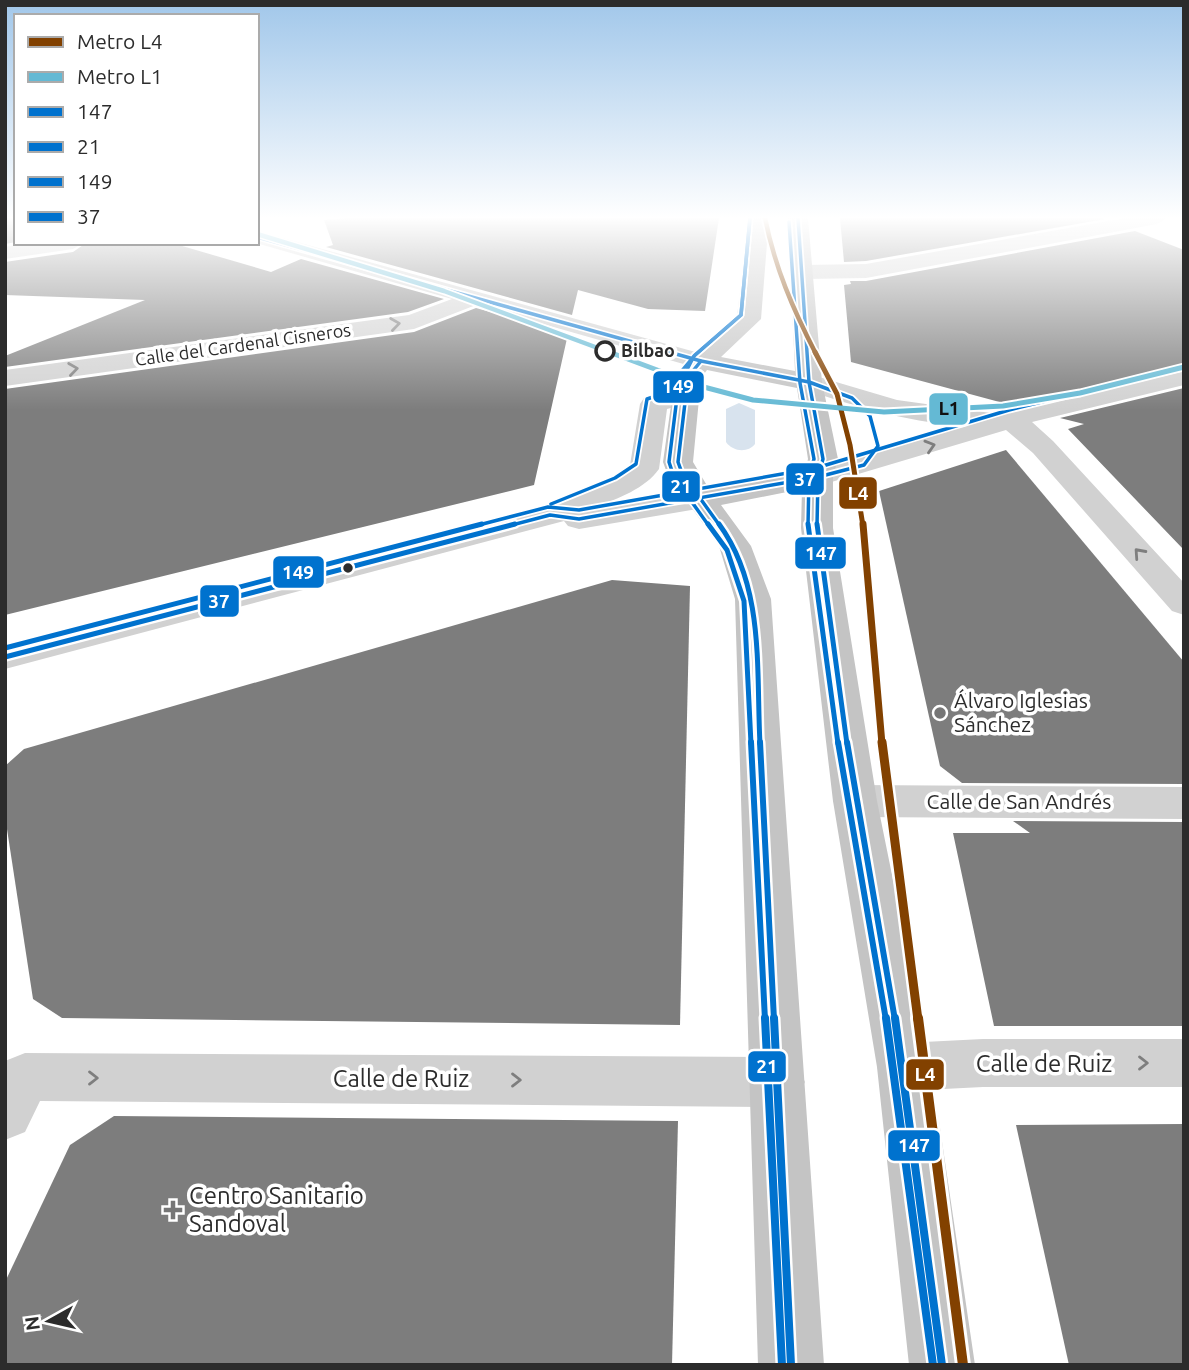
<svg xmlns="http://www.w3.org/2000/svg" width="1189" height="1370" font-family="Ubuntu,sans-serif">
  <rect width="100%" height="100%" fill="#fff"/>
  <path fill="#d8e3ee" d="M 739,403 L 755,410 L 755,444 C 748,453 733,452 726,442 L 726,409 Z"/>
  <g fill="#7d7d7d">
    <polygon points="5,218 16,218 16,242 5,244"/>
    <polygon points="350,218 719,218 705,311 648,309 578,290 572,315 326,247 333,245 324,220"/>
    <polygon points="840,218 1102,218 1105,219 866,261 844,262"/>
    <polygon points="1135,231 1184,250 1184,367 1018,407 851,362 844,285 851,284 850,281 866,281"/>
    <polygon points="86,243 172,243 271,272 301,259 444,299 408,312 5,367 5,356 145,300 5,295 5,262 73,252"/>
    <polygon points="476,308 568,334 534,485 5,615 5,389 414,332"/>
    <polygon points="1184,388 1184,550 1068,429 1084,424 1060,418"/>
    <polygon points="1006,450 1184,662 1184,784 962,783 940,766 879,491"/>
    <polygon points="612,580 690,586 680,1025 62,1018 33,999 5,816 5,766 24,749"/>
    <polygon points="1013,821 1184,822 1184,1026 994,1026 953,833 1030,833"/>
    <polygon points="114,1116 678,1121 672,1365 5,1365 5,1282 70,1145"/>
    <polygon points="1184,1124 1184,1365 1069,1365 1016,1125"/>
  </g>
  <g fill="none" stroke-linecap="round" stroke-linejoin="round">
    <g fill="#d1d1d1" fill-rule="evenodd">
      <polygon points="1125,218 1167,218 1157,224 866,278 803,279 792,272 803,265 866,264"/>
      <polygon points="257,231 710,356 714,361 710,366 701,369 476,305 414,329 5,386 5,370 409,315 452,299 256,243"/>
      <polygon points="28,243 83,243 73,249 5,259 5,247"/>
      <path d="M 1184,369 L 1184,385 L 1032,422 L 1053,441 L 1184,583 L 1184,615 L 1172,611 L 1033,453 L 1006,430 L 818,486 L 807,483 L 803,477 L 807,471 L 960,426 C 905,421 852,406 800,388 L 796,382 L 800,376 L 809,374 L 897,400 L 998,414 Z"/>
      <path d="M 684,388 L 694,390 L 698,396 L 694,402 L 667,409 L 659,469 C 645,489 618,498 597,507 L 704,490 L 715,492 L 720,499 L 715,506 L 579,529 L 568,526 L 564,521 L 5,669 L 5,645 L 539,508 L 608,480 L 630,465 L 640,404 L 644,398 Z"/>
      <polygon points="855,785 1184,787 1184,819 855,817 840,812 833,801 840,790"/>
      <polygon points="983,1039 1184,1039 1184,1087 983,1087 904,1091 885,1084 877,1067 885,1050 904,1043"/>
      <polygon points="25,1053 778,1057 797,1065 805,1082 797,1099 778,1107 40,1101 25,1132 5,1140 5,1061"/>
    </g>
    <path fill="#c4c4c4" fill-rule="evenodd" d="M 749,218 L 769,218 L 761,319 L 721,357 L 795,371 L 788,218 L 808,218 L 822,382 L 838,459 L 833,477 L 833,528 L 877,801 L 931,1067 L 975,1365 L 909,1365 L 877,1067 L 833,801 L 801,528 L 802,489 L 721,505 L 751,546 L 771,599 L 824,1365 L 758,1365 L 735,599 L 719,546 L 667,473 L 663,462 L 675,377 L 692,356 L 737,317 ZM 707,370 L 797,388 L 808,459 L 805,470 L 709,489 L 693,462 L 701,378 Z"/>
    <defs>
      <g id="bus-1-far3">
        <polyline points="257,237 701,361 809,382 852,398 870,416 878,446 864,465 818,477 817,526"/>
        <polyline points="701,361 688,377 678,462 682,473 720,526"/>
      </g>
      <g id="bus-1-far2">
        <path d="M 719,524 C 765,587 756,669 760,744"/>
        <polyline points="817,524 847,744"/>
      </g>
      <g id="bus-1-far1">
        <polyline points="760,742 774,1020"/>
        <polyline points="847,742 895,1020"/>
      </g>
      <g id="bus-1">
        <polyline points="774,1018 791,1365"/>
        <polyline points="895,1018 942,1365"/>
      </g>
      <g id="bus-2-far3">
        <polyline points="789,222 800,383 814,459 809,476 808,526"/>
        <polyline points="709,526 674,477 669,462 680,373 695,355 741,315 750,218"/>
      </g>
      <g id="bus-2-far2">
        <polyline points="708,524 727,550 744,601 751,744"/>
        <polyline points="808,524 838,744"/>
      </g>
      <g id="bus-2-far1">
        <polyline points="751,742 765,1020"/>
        <polyline points="838,742 886,1020"/>
      </g>
      <g id="bus-2">
        <polyline points="765,1018 782,1365"/>
        <polyline points="886,1018 933,1365"/>
      </g>
      <g id="bus-3-far1">
        <polyline points="551,504 615,478 636,464 647,399 677,389 694,356 741,315 750,218"/>
        <polyline points="475,526 548,507 579,510 816,468 1009,410 1182,368"/>
      </g>
      <polyline id="bus-3" points="5,648 482,524"/>
      <polyline id="bus-4-far1" points="508,526 550,515 579,519 818,477 823,459 809,382 798,218"/>
      <polyline id="bus-4" points="5,657 515,524"/>
    </defs>
    <use href="#bus-1-far3" stroke="#fff" stroke-width="7"/>
    <use href="#bus-1-far2" stroke="#fff" stroke-width="10"/>
    <use href="#bus-1-far1" stroke="#fff" stroke-width="11"/>
    <use href="#bus-1" stroke="#fff" stroke-width="13"/>
    <use href="#bus-2-far3" stroke="#fff" stroke-width="7"/>
    <use href="#bus-2-far2" stroke="#fff" stroke-width="10"/>
    <use href="#bus-2-far1" stroke="#fff" stroke-width="11"/>
    <use href="#bus-2" stroke="#fff" stroke-width="13"/>
    <use href="#bus-3-far1" stroke="#fff" stroke-width="7"/>
    <use href="#bus-3" stroke="#fff" stroke-width="10"/>
    <use href="#bus-4-far1" stroke="#fff" stroke-width="7"/>
    <use href="#bus-4" stroke="#fff" stroke-width="10"/>
    <use href="#bus-1-far3" stroke="#0072ce" stroke-width="3.5"/>
    <use href="#bus-1-far2" stroke="#0072ce" stroke-width="5"/>
    <use href="#bus-1-far1" stroke="#0072ce" stroke-width="6"/>
    <use href="#bus-1" stroke="#0072ce" stroke-width="8"/>
    <use href="#bus-2-far3" stroke="#0072ce" stroke-width="3.5"/>
    <use href="#bus-2-far2" stroke="#0072ce" stroke-width="5"/>
    <use href="#bus-2-far1" stroke="#0072ce" stroke-width="6"/>
    <use href="#bus-2" stroke="#0072ce" stroke-width="8"/>
    <use href="#bus-3-far1" stroke="#0072ce" stroke-width="3.5"/>
    <use href="#bus-3" stroke="#0072ce" stroke-width="5"/>
    <use href="#bus-4-far1" stroke="#0072ce" stroke-width="3.5"/>
    <use href="#bus-4" stroke="#0072ce" stroke-width="5"/>
    <defs>
      <path id="metro-1-far4" d="M 765,218 C 775,268 793,309 816,354"/>
      <polyline id="metro-1-far3" points="815,352 837,394 850,445 863,526"/>
      <polyline id="metro-1-far2" points="863,524 882,744"/>
      <polyline id="metro-1-far1" points="882,742 918,1020"/>
      <polyline id="metro-1" points="918,1018 963,1365"/>
      <polyline id="metro-2-far1" points="257,234 444,291 614,354"/>
      <polyline id="metro-2" points="609,352 700,386 753,400 884,412 1003,406 1080,393 1184,367"/>
    </defs>
    <use href="#metro-1-far4" stroke="#fff" stroke-width="8"/>
    <use href="#metro-1-far3" stroke="#fff" stroke-width="9"/>
    <use href="#metro-1-far2" stroke="#fff" stroke-width="12"/>
    <use href="#metro-1-far1" stroke="#fff" stroke-width="14"/>
    <use href="#metro-1" stroke="#fff" stroke-width="16"/>
    <use href="#metro-2-far1" stroke="#fff" stroke-width="8"/>
    <use href="#metro-2" stroke="#fff" stroke-width="9"/>
    <use href="#metro-1-far4" stroke="#824100" stroke-width="4.5"/>
    <use href="#metro-1-far3" stroke="#824100" stroke-width="5"/>
    <use href="#metro-1-far2" stroke="#824100" stroke-width="7"/>
    <use href="#metro-1-far1" stroke="#824100" stroke-width="9"/>
    <use href="#metro-1" stroke="#824100" stroke-width="10"/>
    <use href="#metro-2-far1" stroke="#64b9d4" stroke-width="4.5"/>
    <use href="#metro-2" stroke="#64b9d4" stroke-width="5"/>
  </g>
  <defs><path id="oneway-chevron" d="M-2-3.5L2.5 0L-2 3.5" fill="none" stroke-width="1.6" stroke-linecap="round" stroke-linejoin="round" transform="scale(1.75)"/></defs>
  <g stroke="#7e7e7e">
    <use href="#oneway-chevron" transform="translate(395 324) rotate(-8)"/>
    <use href="#oneway-chevron" transform="translate(73 369) rotate(-8)"/>
    <use href="#oneway-chevron" transform="translate(930 446) rotate(-17)"/>
    <use href="#oneway-chevron" transform="translate(1139 553) rotate(-132)"/>
    <use href="#oneway-chevron" transform="translate(1143 1063)"/>
    <use href="#oneway-chevron" transform="translate(93 1078)"/>
    <use href="#oneway-chevron" transform="translate(516 1080)"/>
  </g>
  <linearGradient id="sky" x2="0" y2="1"><stop stop-color="#a1c7ea"/><stop offset="0.53" stop-color="#fff"/><stop offset="1" stop-color="#fff" stop-opacity="0"/></linearGradient>
  <rect width="1189" height="410" fill="url(#sky)"/>
  <circle fill="#fff" stroke="#2c2c2c" stroke-width="3.5" cx="605" cy="351" r="9"/>
  <circle fill="#2c2c2c" stroke="#fff" stroke-width="2.5" cx="348" cy="568" r="6"/>
  <g fill="#767676" stroke="#fff" stroke-width="2.5">
    <circle cx="940" cy="713" r="7"/>
    <path d="M169.5 1199.5h7v7h7v7h-7v7h-7v-7h-7v-7h7z"/>
  </g>
  <g text-anchor="middle" stroke-width="7" stroke-linejoin="round" paint-order="stroke">
    <g font-size="18" fill="#2c2c2c" stroke="#fff">
      <text transform="translate(243 345) rotate(-8)" y="6">Calle del Cardenal Cisneros</text>
    </g>
    <g font-size="18" font-weight="bold" fill="#2c2c2c" stroke="#fff" text-anchor="start">
      <text x="621" y="357">Bilbao</text>
    </g>
    <g font-size="21" fill="#2c2c2c" stroke="#fff" text-anchor="start">
      <text x="954" y="708">Álvaro Iglesias<tspan x="954" dy="24">Sánchez</tspan></text>
    </g>
    <g font-size="21" fill="#2c2c2c" stroke="#fff">
      <text x="1019" y="809">Calle de San Andrés</text>
    </g>
    <g font-size="24" fill="#2c2c2c" stroke="#fff">
      <text x="1044" y="1072">Calle de Ruiz</text>
      <text x="401" y="1087">Calle de Ruiz</text>
    </g>
    <g font-size="24" fill="#2c2c2c" stroke="#fff" text-anchor="start">
      <text x="189" y="1204">Centro Sanitario<tspan x="189" dy="28">Sandoval</tspan></text>
    </g>
  </g>
  <g stroke="#fff" stroke-width="2.5">
    <rect x="652" y="370" width="53" height="34" rx="7" fill="#0072ce"/>
    <rect x="928" y="392" width="41" height="34" rx="7" fill="#64b9d4"/>
    <rect x="785" y="462" width="40" height="34" rx="7" fill="#0072ce"/>
    <rect x="661" y="470" width="40" height="33" rx="7" fill="#0072ce"/>
    <rect x="838" y="476" width="40" height="34" rx="7" fill="#824100"/>
    <rect x="794" y="536" width="53" height="34" rx="7" fill="#0072ce"/>
    <rect x="272" y="555" width="53" height="34" rx="7" fill="#0072ce"/>
    <rect x="199" y="584" width="41" height="34" rx="7" fill="#0072ce"/>
    <rect x="747" y="1050" width="40" height="33" rx="7" fill="#0072ce"/>
    <rect x="905" y="1058" width="40" height="33" rx="7" fill="#824100"/>
    <rect x="887" y="1129" width="54" height="33" rx="7" fill="#0072ce"/>
  </g>
  <g font-size="19" text-anchor="middle" font-weight="bold" fill="#fff">
    <text x="678" y="393">149</text>
    <text x="805" y="486">37</text>
    <text x="681" y="493">21</text>
    <text x="858" y="500">L4</text>
    <text x="821" y="560">147</text>
    <text x="298" y="579">149</text>
    <text x="219" y="608">37</text>
    <text x="767" y="1073">21</text>
    <text x="925" y="1081">L4</text>
    <text x="914" y="1152">147</text>
  </g>
  <g font-size="19" text-anchor="middle" font-weight="bold" fill="#111">
    <text x="949" y="415">L1</text>
  </g>
  <rect width="1189" height="1370" fill="none" stroke="#2c2c2c" stroke-width="14"/>
  <rect x="14" y="14" width="245" height="231" fill="#ffffff" stroke="#ababab" stroke-width="2"/>
  <rect x="28" y="37" width="35" height="10" fill="#824100" stroke="#ababab" stroke-width="2"/>
  <text x="77" y="49" font-size="21" fill="#2c2c2c">Metro L4</text>
  <rect x="28" y="72" width="35" height="10" fill="#64b9d4" stroke="#ababab" stroke-width="2"/>
  <text x="77" y="84" font-size="21" fill="#2c2c2c">Metro L1</text>
  <rect x="28" y="107" width="35" height="10" fill="#0072ce" stroke="#ababab" stroke-width="2"/>
  <text x="77" y="119" font-size="21" fill="#2c2c2c">147</text>
  <rect x="28" y="142" width="35" height="10" fill="#0072ce" stroke="#ababab" stroke-width="2"/>
  <text x="77" y="154" font-size="21" fill="#2c2c2c">21</text>
  <rect x="28" y="177" width="35" height="10" fill="#0072ce" stroke="#ababab" stroke-width="2"/>
  <text x="77" y="189" font-size="21" fill="#2c2c2c">149</text>
  <rect x="28" y="212" width="35" height="10" fill="#0072ce" stroke="#ababab" stroke-width="2"/>
  <text x="77" y="224" font-size="21" fill="#2c2c2c">37</text>
  <g transform="translate(49 1321) rotate(262)" stroke="#ffffff" stroke-width="5" paint-order="stroke">
  <path d="M0-5L12 26L0 18L-12 26Z" fill="#2c2c2c"/>
  <text y="-10" font-size="19" font-weight="bold" text-anchor="middle" fill="#2c2c2c">N</text>
  </g>
</svg>
